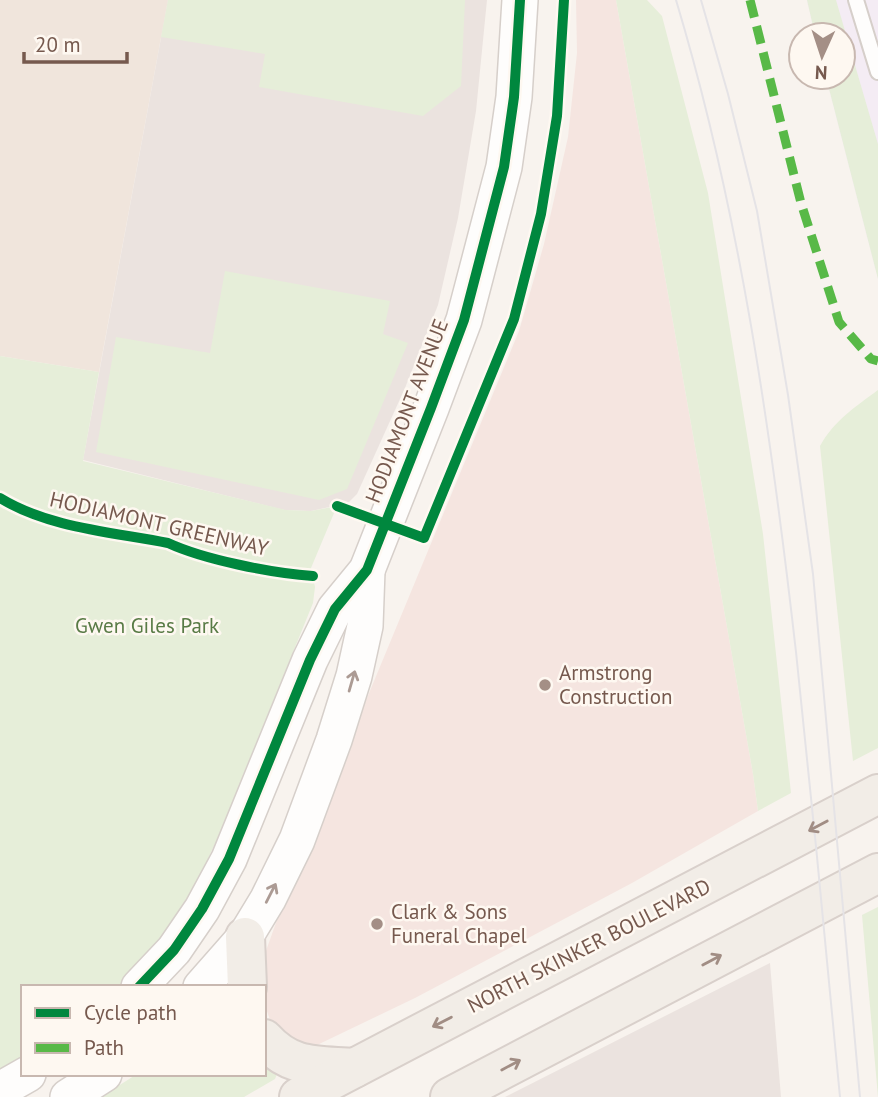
<svg xmlns="http://www.w3.org/2000/svg" width="878" height="1097" font-family="'PT Sans',sans-serif">
  <rect width="100%" height="100%" fill="#f8f3ee"/>
  <polygon fill="#f0e5dc" points="0,0 168,0 99,372 0,356"/>
  <polygon fill="#f5e5e0" points="576,0 616,0 753,774 758,811 632,883 415,998 315,1046 296,1042 272,1025 264,1003 263,959 290,884 519,331 544,244 568,137 577,53"/>
  <g fill="#ebe3df">
    <polygon points="168,0 487,0 476,111 458,218 438,305 405,388 357,494 348,503 311,511 284,510 83,460"/>
    <polygon points="770,963 781,1097 505,1097 748,974"/>
  </g>
  <polygon fill="#f4ecf4" points="807,0 878,0 878,279 826,77 843,77 843,35 815,35"/>
  <g fill="#e6eed9">
    <polygon points="168,0 465,0 461,86 423,116 259,87 265,54 161,37"/>
    <polygon points="616,0 647,0 662,16 708,193 763,534 791,793 758,811 753,774"/>
    <polygon points="807,0 836,0 878,144 878,279 826,77 843,77 843,35 815,35"/>
    <polygon points="225,271 390,301 383,334 408,343 347,489 319,500 96,452 116,337 210,353"/>
    <polygon points="0,356 99,372 83,461 286,510 311,511 337,506 311,568 315,587 313,603 218,837 200,876 153,954 117,987 23,987 23,1059 0,1072"/>
    <path d="M 878,390 L 878,748 L 853,761 L 820,446 C 834,421 855,407 878,390 Z"/>
    <polygon points="878,907 878,1097 862,915"/>
    <polygon points="264,1063 277,1074 275,1079 244,1097 101,1097 137,1074 264,1074"/>
  </g>
  <g fill="none" stroke-linecap="round" stroke-linejoin="round">
    <defs>
      <polyline id="service" points="856,0 878,72"/>
      <g id="tertiary">
        <polyline points="139,987 174,950 202,909 229,859 310,660 335,609 367,570 431,408 464,320 504,167 514,97 520,0"/>
        <polyline points="201,987 245,937 268,899 297,840 334,740 354,676 365,626 367,570"/>
        <polyline points="0,1090 28,1074"/>
        <polyline points="68,1097 104,1074"/>
      </g>
      <g id="primary">
        <polyline points="245,937 247,987"/>
        <path d="M 264,1039 C 291,1069 316,1065 354,1068"/>
        <polyline points="299,1097 878,794"/>
        <polyline points="450,1097 878,873"/>
      </g>
    </defs>
    <use href="#service" stroke="#d6cfca" stroke-width="18"/>
    <use href="#tertiary" stroke="#d6cfca" stroke-width="38"/>
    <use href="#primary" stroke="#d9d0cb" stroke-width="42"/>
    <use href="#service" stroke="#fefdfc" stroke-width="14"/>
    <use href="#tertiary" stroke="#fefdfc" stroke-width="35"/>
    <use href="#primary" stroke="#f2ede7" stroke-width="38"/>
    <g stroke="#e5e3e6" stroke-width="2">
      <path d="M 676,0 C 740,213 771,432 796,652 C 812,800 826,949 840,1097"/>
      <polyline points="701,0 728,94 757,211 788,395 813,574 860,1097"/>
    </g>
    <polyline stroke="#58b947" stroke-width="9" stroke-dasharray="18 9" stroke-linecap="butt" points="750,0 801,203 839,322 871,359 878,361"/>
    <defs>
      <g id="cycleway">
        <path d="M 0,498 C 49,528 112,532 168,543 C 205,560 272,573 313,576"/>
        <polyline points="337,506 424,538 514,319 541,214 557,116 564,0"/>
        <polyline points="139,987 174,950 202,909 229,859 310,660 335,609 367,570 431,408 464,320 504,167 514,97 520,0"/>
      </g>
    </defs>
    <use href="#cycleway" stroke="#fef8f1" stroke-width="15"/>
    <use href="#cycleway" stroke="#00873e" stroke-width="10"/>
  </g>
  <defs><path id="oneway-shaft" d="M-6 0H5M1.5-3L5.5 0L1.5 3" fill="none" stroke-width="1.6" stroke-linecap="round" stroke-linejoin="round" transform="scale(1.75)"/></defs>
  <g stroke="#ac9b94">
    <use href="#oneway-shaft" transform="translate(352 681) rotate(-74)"/>
    <use href="#oneway-shaft" transform="translate(271 893) rotate(-63)"/>
  </g>
  <g stroke="#a18d84">
    <use href="#oneway-shaft" transform="translate(818 826) rotate(152)"/>
    <use href="#oneway-shaft" transform="translate(712 960) rotate(-28)"/>
    <use href="#oneway-shaft" transform="translate(442 1022) rotate(153)"/>
    <use href="#oneway-shaft" transform="translate(511 1065) rotate(-28)"/>
  </g>
  <g fill="#a48f86" stroke="#fef8f1" stroke-width="2.5">
    <circle cx="545" cy="685" r="7"/>
    <circle cx="377" cy="924" r="7"/>
  </g>
  <g text-anchor="middle" stroke-width="5" stroke-linejoin="round" paint-order="stroke">
    <g font-size="21" fill="#76594e" stroke="#fef8f1">
      <text transform="translate(407 411) rotate(-69)" y="7">HODIAMONT AVENUE</text>
      <text transform="translate(159 524) rotate(13)" y="7">HODIAMONT GREENWAY</text>
      <text transform="translate(589 946) rotate(-27)" y="7">NORTH SKINKER BOULEVARD</text>
    </g>
    <g font-size="21" fill="#597b46" stroke="#fef8f1">
      <text x="147" y="633">Gwen Giles Park</text>
    </g>
    <g font-size="21" fill="#76594e" stroke="#fef8f1" text-anchor="start">
      <text x="559" y="680">Armstrong<tspan x="559" dy="24">Construction</tspan></text>
      <text x="391" y="919">Clark &amp; Sons<tspan x="391" dy="24">Funeral Chapel</tspan></text>
    </g>
  </g>
  <rect x="21" y="985" width="245" height="91" fill="#fef8f1" stroke="#c8b8b0" stroke-width="2"/>
  <rect x="35" y="1008" width="35" height="10" fill="#00873e" stroke="#c8b8b0" stroke-width="2"/>
  <text x="84" y="1020" font-size="21" fill="#76594e">Cycle path</text>
  <rect x="35" y="1043" width="35" height="10" fill="#58b947" stroke="#c8b8b0" stroke-width="2"/>
  <text x="84" y="1055" font-size="21" fill="#76594e">Path</text>
  <g transform="translate(822 56) rotate(183)"><circle r="33" fill="#fef8f1" stroke="#c8b8b0" stroke-width="2"/>
  <path d="M0-5L12 26L0 18L-12 26Z" fill="#a48f86"/>
  <text y="-10" font-size="19" font-weight="bold" text-anchor="middle" fill="#76594e">N</text>
  </g>
  <path d="M24 52v10h103v-10" fill="none" stroke="#76594e" stroke-width="3.5"/>
  <text x="35" y="52" font-size="21" fill="#76594e" stroke="#fef8f1" stroke-width="5" paint-order="stroke">20 m</text>
</svg>
